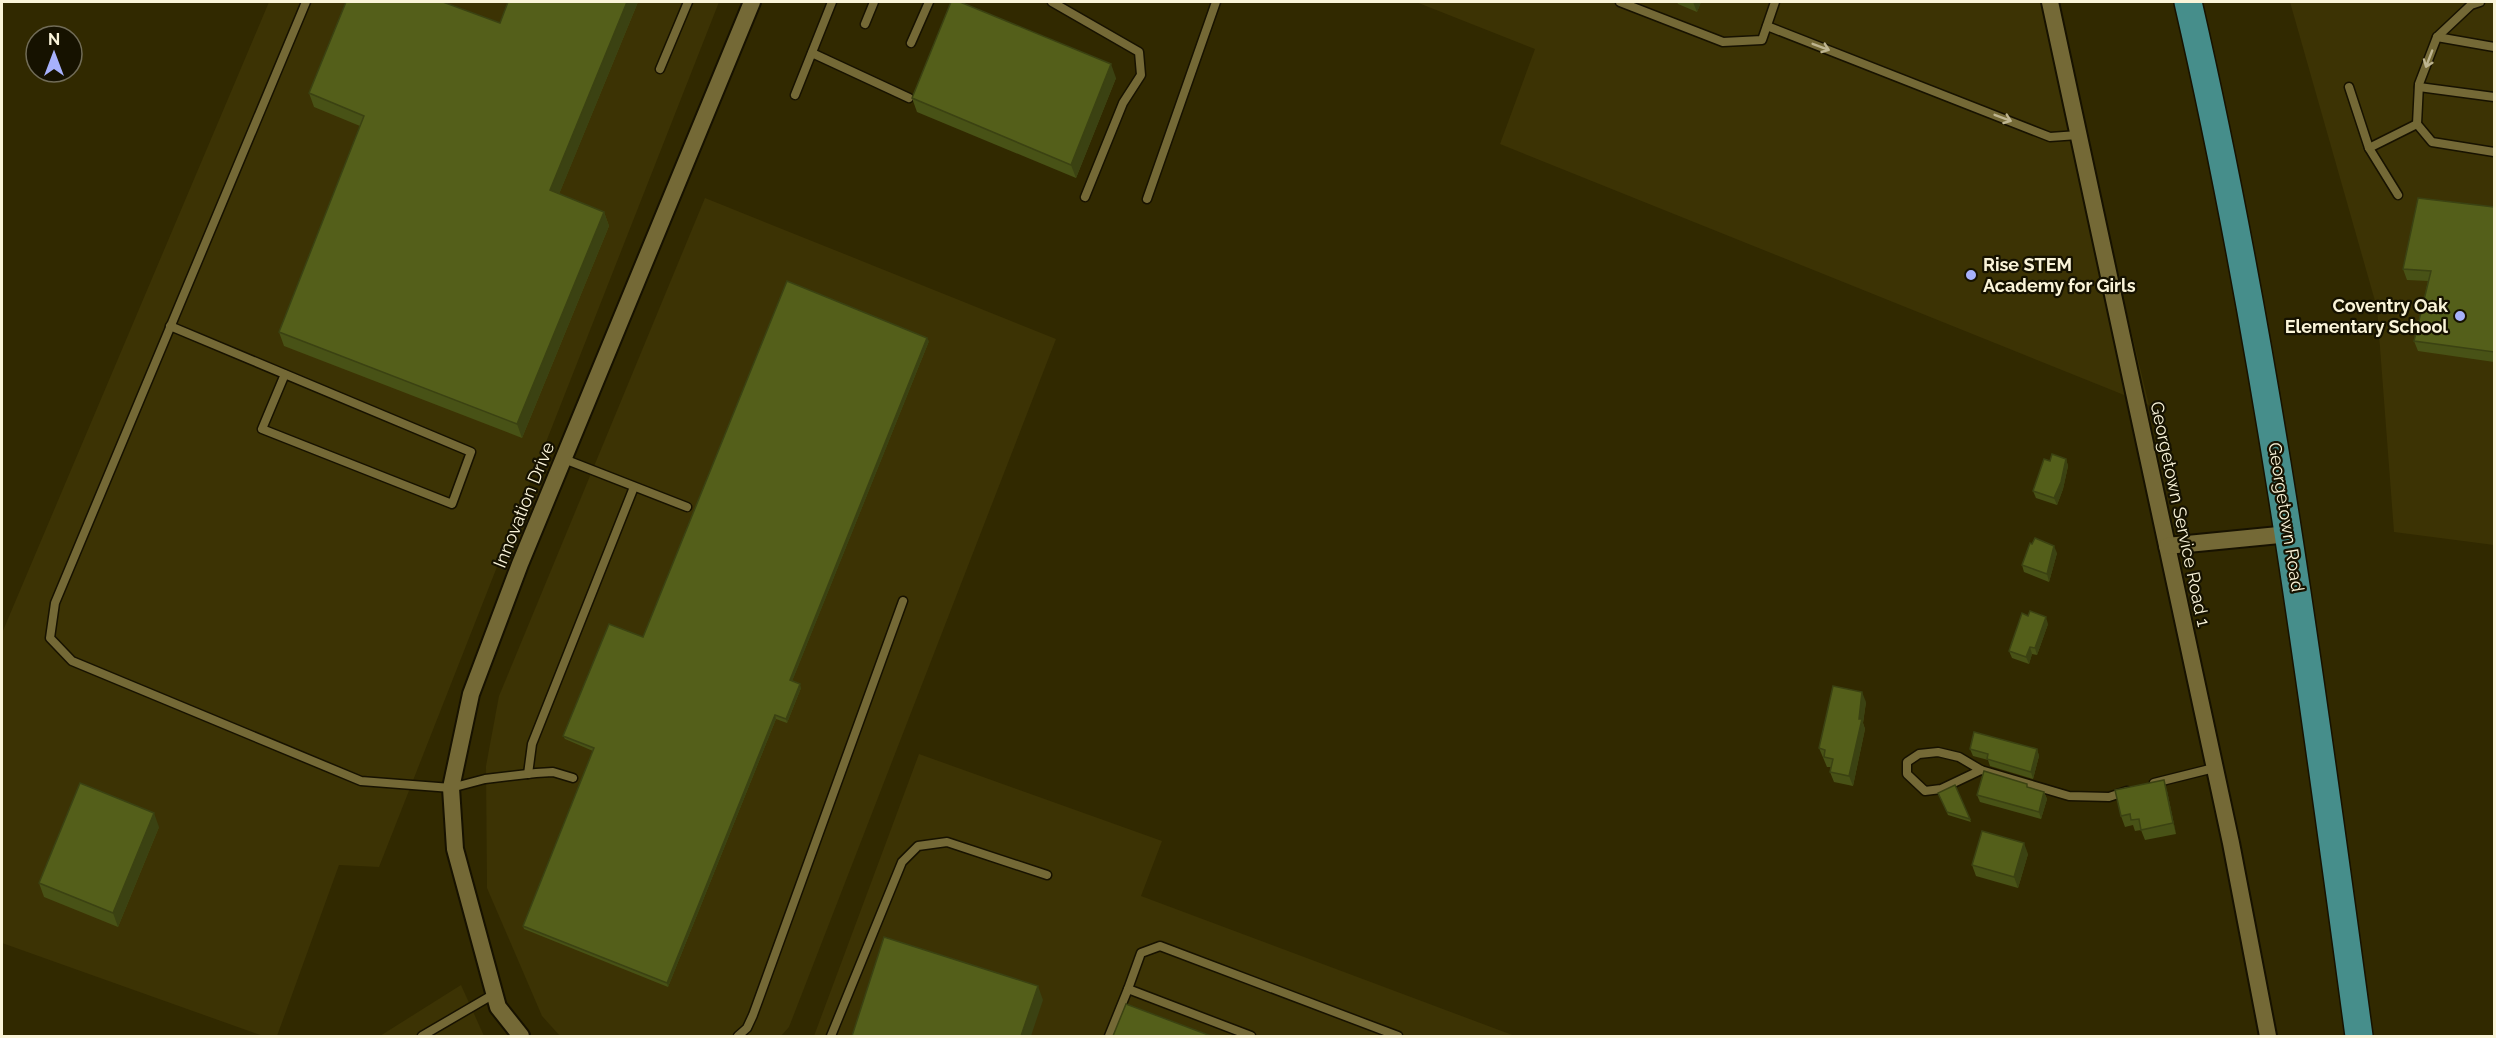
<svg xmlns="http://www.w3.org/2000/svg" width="2496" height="1038" font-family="Raleway,sans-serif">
  <rect width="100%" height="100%" fill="#312900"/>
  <g fill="#3c3304">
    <polygon points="269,2 719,2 379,867 339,865 277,1036 263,1036 2,943 2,633"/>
    <polygon points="1416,2 2052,2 2149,405 1500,144 1535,49"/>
    <polygon points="2290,2 2494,2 2494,545 2394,532 2377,308"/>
    <polygon points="705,198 1056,339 789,1027 781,1036 560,1036 542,1016 487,888 486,766 499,696"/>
    <polygon points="919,754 1162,841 1141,896 1515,1036 814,1036"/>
    <polygon points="461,985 484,1036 380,1036"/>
  </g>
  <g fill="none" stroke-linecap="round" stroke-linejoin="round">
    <defs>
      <g id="service">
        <polyline points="306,2 55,603 50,638 72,661 361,781 451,788 485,779 536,773 553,772 573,778"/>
        <polyline points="1052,2 1139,52 1141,75 1123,103 1085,197"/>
        <polyline points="1620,2 1723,42 1762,40 1775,2"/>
        <polyline points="2480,2 2471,5 2437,37 2419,84 2417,124 2432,142 2494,152"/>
        <polyline points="865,24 874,2"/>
        <polyline points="1767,26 2050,137 2078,135"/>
        <polyline points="2437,37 2494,47"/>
        <polyline points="911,43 929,2"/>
        <polyline points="812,53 909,98"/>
        <polyline points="660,69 688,2"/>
        <polyline points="2349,87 2369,148 2398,195"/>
        <polyline points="2419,87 2494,97"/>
        <polyline points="795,95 832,2"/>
        <polyline points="2369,148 2417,124"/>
        <polyline points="1147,199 1216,2"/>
        <polyline points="170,326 471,452 452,504 262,429 285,374"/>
        <polyline points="564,459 687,507"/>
        <polyline points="1981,770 1941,789 1925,791 1907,774 1907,762 1919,754 1938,752 1959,757 1981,770 2069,796 2109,797 2127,791"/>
        <polyline points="528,774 532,744 634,487"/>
        <polyline points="2154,783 2214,768"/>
        <polyline points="1128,989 1141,953 1160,946 1398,1036"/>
        <polyline points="422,1036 494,994"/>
        <polyline points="738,1036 747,1028 753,1015 903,601"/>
        <polyline points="831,1036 902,862 918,846 947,842 1047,875"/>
        <polyline points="1109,1036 1128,989 1251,1036"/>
      </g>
      <g id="minor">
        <polyline points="2050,2 2231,843 2268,1036"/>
        <polyline points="2167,546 2289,534"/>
        <polyline points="521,1036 498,1007 455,849 451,788 471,694 520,564 752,2"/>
      </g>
      <path id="primary" d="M 2188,2 C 2267,344 2312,688 2359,1036"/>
    </defs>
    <use href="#service" stroke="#171200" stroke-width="11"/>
    <use href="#minor" stroke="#171200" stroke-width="20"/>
    <use href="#primary" stroke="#171200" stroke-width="30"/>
    <use href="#service" stroke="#746936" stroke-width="8"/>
    <use href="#minor" stroke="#746936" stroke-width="16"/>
    <use href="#primary" stroke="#468e8b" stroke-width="27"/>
  </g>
  <g fill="#485216">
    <polygon points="508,2 638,2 559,194 604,212 609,226 522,438 284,346 279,332 360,126 314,107 309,93 500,23"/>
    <polygon points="1677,2 1701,2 1697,12 1678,4"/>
    <polygon points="1116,78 1076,178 917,112 912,98"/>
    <polygon points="2494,207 2494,362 2418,351 2414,341 2428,281 2407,280 2403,269"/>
    <polygon points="929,341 792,681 801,688 787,723 776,719 668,987 524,929 523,926 593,751 565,739 563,736 643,637"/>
    <polygon points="2066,459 2068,466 2063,489 2057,505 2036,498 2033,491 2050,461"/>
    <polygon points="2057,553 2049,582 2024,572 2022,565"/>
    <polygon points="2048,624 2037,655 2032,654 2029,664 2012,658 2009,651"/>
    <polygon points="1866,702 1863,723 1865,729 1853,786 1834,782 1830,772 1831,767 1827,767 1819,748"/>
    <polygon points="1970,749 2037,749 2039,756 2033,779 1990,766 1988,760 1973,756"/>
    <polygon points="1955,785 1971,822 1948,815 1940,796"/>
    <polygon points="2029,787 2044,792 2047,799 2041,819 1980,802 1977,795"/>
    <polygon points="2167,791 2176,834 2145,840 2141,830 2135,831 2133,825 2125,827 2121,816"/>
    <polygon points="159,827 118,927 44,897 39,883"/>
    <polygon points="2028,854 2018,888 1976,876 1972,865"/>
  </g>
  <g fill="#3b4212">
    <polygon points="627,2 638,2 555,204 550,190"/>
    <polygon points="1693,2 1701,2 1697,12"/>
    <polygon points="1111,64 1116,78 1076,178 1071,165"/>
    <polygon points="604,212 609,226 522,438 517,424"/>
    <polygon points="927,338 929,341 791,684 790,680"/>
    <polygon points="2066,459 2068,466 2063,489 2057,505 2054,498"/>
    <polygon points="2054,546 2057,553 2049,582 2047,574"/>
    <polygon points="2046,617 2048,624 2037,655 2035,648"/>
    <polygon points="2030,647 2032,654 2029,664 2026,657"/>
    <polygon points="800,684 801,688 787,723 786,719"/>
    <polygon points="1862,692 1866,702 1863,723 1865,729 1853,786 1849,776 1859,719"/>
    <polygon points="775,715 776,719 668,987 667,983"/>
    <polygon points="2037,749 2039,756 2033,779 2031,772"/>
    <polygon points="2164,780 2167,791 2176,834 2173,823"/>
    <polygon points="2044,792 2047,799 2041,819 2039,812"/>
    <polygon points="154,813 159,827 118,927 113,913"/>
    <polygon points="2024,843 2028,854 2018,888 2014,877"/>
    <polygon points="1038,986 1043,1000 1031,1036 1021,1036"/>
  </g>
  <g fill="#545f1a" stroke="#3b4212" stroke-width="1.5">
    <polygon points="346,2 443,2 500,23 508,2 627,2 550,190 604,212 517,424 279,332 364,116 309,93"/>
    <polygon points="951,2 960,2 1111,64 1071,165 912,98"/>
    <polygon points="2418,198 2494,207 2494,352 2414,341 2431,271 2403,269"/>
    <polygon points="787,281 927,338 790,680 800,684 786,719 775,715 667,983 523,926 594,748 563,736 609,624 643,637"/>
    <polygon points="2052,454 2066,459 2061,482 2054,498 2033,491 2044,459 2050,461"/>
    <polygon points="2035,538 2054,546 2047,574 2022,565 2030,543 2032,544"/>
    <polygon points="2030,611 2046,617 2035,648 2030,647 2026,657 2009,651 2022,613 2028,616"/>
    <polygon points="1833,686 1862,692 1859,719 1862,719 1849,776 1830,772 1833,759 1824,757 1825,750 1819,748"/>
    <polygon points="1974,732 2037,749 2031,772 1987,759 1988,754 1970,749"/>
    <polygon points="1984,771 2027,784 2027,787 2044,792 2039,812 1977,795"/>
    <polygon points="2164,780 2173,823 2141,830 2139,819 2131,820 2130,814 2121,816 2115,790"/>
    <polygon points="80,783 154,813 113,913 39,883"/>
    <polygon points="1955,785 1970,819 1947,812 1938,793"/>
    <polygon points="1982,831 2024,843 2014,877 1972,865"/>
    <polygon points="884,937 1038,986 1021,1036 852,1036"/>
    <polygon points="1126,1004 1211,1036 1113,1036"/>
  </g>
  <defs><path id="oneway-shaft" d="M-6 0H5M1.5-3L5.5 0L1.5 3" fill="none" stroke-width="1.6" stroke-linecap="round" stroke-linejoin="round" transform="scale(1.5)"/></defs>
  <g stroke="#beb590">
    <use href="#oneway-shaft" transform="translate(1821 47) rotate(21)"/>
    <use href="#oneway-shaft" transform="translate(2429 59) rotate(111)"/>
    <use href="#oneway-shaft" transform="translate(2003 118) rotate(21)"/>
  </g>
  <g fill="#a7b1fc" stroke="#161200" stroke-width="2">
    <circle cx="1971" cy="275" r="6"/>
    <circle cx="2460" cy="316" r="6"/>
  </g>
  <g text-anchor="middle" stroke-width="4.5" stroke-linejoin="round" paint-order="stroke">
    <g font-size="18" font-weight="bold" fill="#faf4d9" stroke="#161200" text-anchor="start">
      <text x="1983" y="271">Rise STEM<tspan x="1983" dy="21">Academy for Girls</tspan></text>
      <text x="2448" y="312" text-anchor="end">Coventry Oak<tspan x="2448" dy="21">Elementary School</tspan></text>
    </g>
    <g font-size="18" fill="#faf4d9" stroke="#161200">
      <text transform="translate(524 505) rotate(-68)" y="6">Innovation Drive</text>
      <text transform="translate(2180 514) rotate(78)" y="6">Georgetown Service Road 1</text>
      <text transform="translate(2286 517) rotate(81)" y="6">Georgetown Road</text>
    </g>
  </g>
  <rect width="2496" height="1038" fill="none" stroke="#faf4d9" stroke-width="6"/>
  <g transform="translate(54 54)"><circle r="28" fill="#161200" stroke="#716c57" stroke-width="1.5"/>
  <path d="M0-4.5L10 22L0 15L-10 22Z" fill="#a7b1fc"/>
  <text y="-9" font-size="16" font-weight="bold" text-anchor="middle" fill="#faf4d9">N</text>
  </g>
</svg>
